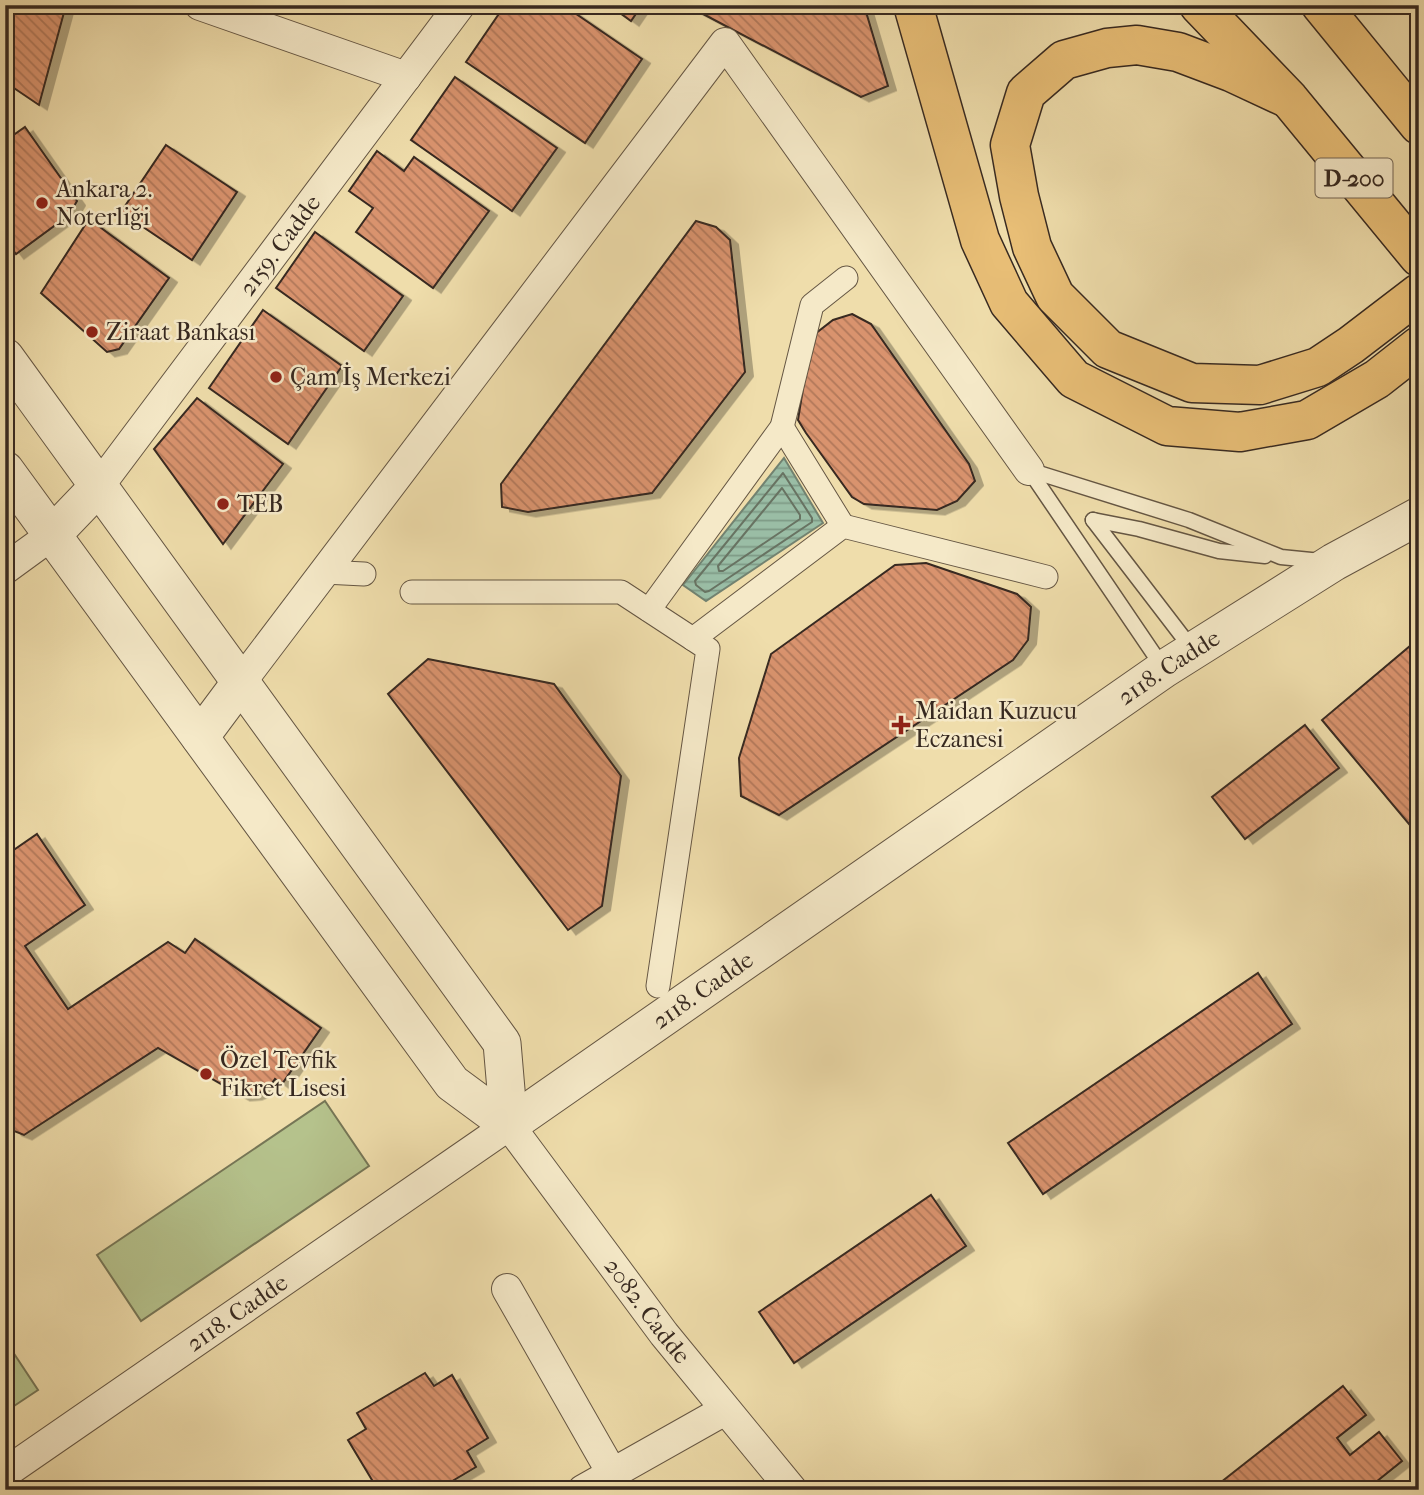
<svg xmlns="http://www.w3.org/2000/svg" width="1424" height="1495" font-family="'IM FELL French Canon',serif">
  <defs>
    <pattern id="water-rules" width="6" height="5" patternUnits="userSpaceOnUse" patternTransform="scale(1.75)"><rect width="6" height="5" fill="#9abda5"/><path d="M0 2.5h6" fill="none" stroke="#7e9a86"/></pattern>
    <pattern id="building-back-hatch" width="6" height="6" patternUnits="userSpaceOnUse" patternTransform="scale(1.75)"><rect width="6" height="6" fill="#d9936e"/><path d="M-1 5l2 2M0 0l6 6M5-1l2 2" fill="none" stroke="#b1785a"/></pattern>
    <filter id="shadow"><feDropShadow dx="8" dy="4.5" stdDeviation="0" flood-color="#0004"/></filter>
  </defs>
  <rect width="100%" height="100%" fill="#efddab"/>
  <filter id="stains"><feTurbulence type="fractalNoise" baseFrequency=".00286" numOctaves="4"/><feColorMatrix values="0 0 0 0 .2 0 0 0 0 .09 0 0 0 0 .02 0 0 0 .5 -.17"/></filter>
  <radialGradient id="worn" r=".72"><stop offset=".6" stop-color="#630" stop-opacity="0"/><stop offset="1" stop-color="#630" stop-opacity=".3"/></radialGradient>
  <g fill="#b5c28c" stroke="#767656" stroke-width="2">
    <polygon points="325,1101 369,1166 141,1321 97,1255"/>
    <polygon points="5,1340 38,1390 5,1412"/>
  </g>
  <polygon fill="url(#water-rules)" stroke="#728270" stroke-width="2" points="784,458 823,523 706,601 683,585"/>
  <g fill="none" stroke-linecap="round" stroke-linejoin="round">
    <g stroke="#687362" stroke-width="2">
      <polygon points="783,473 812,518 812,522 709,591 705,592 696,585 695,581"/>
      <polygon points="782,488 800,515 800,519 723,571 719,571 718,566"/>
    </g>
  </g>
  <g fill="url(#building-back-hatch)" stroke="#372920" stroke-width="2" filter="url(#shadow)">
    <polygon points="5,5 66,5 39,105 5,82"/>
    <polygon points="505,5 563,5 642,59 585,143 466,62"/>
    <polygon points="609,5 642,5 631,21"/>
    <polygon points="686,5 864,5 888,86 861,97"/>
    <polygon points="1402,5 1419,5 1419,23"/>
    <polygon points="455,77 557,148 512,211 411,140"/>
    <polygon points="25,127 77,201 69,215 16,254 5,240 5,141"/>
    <polygon points="166,145 237,192 192,260 121,212"/>
    <polygon points="377,151 404,171 414,157 489,211 433,288 356,232 373,208 349,191"/>
    <polygon points="89,219 169,278 119,349 107,352 41,293"/>
    <polygon points="696,221 716,227 730,240 745,372 652,493 528,512 502,507 501,484"/>
    <polygon points="315,232 403,296 364,351 276,288"/>
    <polygon points="263,310 342,366 288,444 209,388"/>
    <polygon points="852,314 871,324 969,464 975,481 957,501 937,510 864,504 852,497 806,433 798,420 811,337 833,320"/>
    <polygon points="197,398 283,464 223,544 154,449"/>
    <polygon points="926,563 1017,594 1031,607 1028,640 1013,660 779,815 741,796 739,758 771,654 895,565"/>
    <polygon points="1410,646 1419,657 1419,836 1322,720"/>
    <polygon points="428,659 554,684 621,776 602,906 568,930 388,694"/>
    <polygon points="1305,725 1339,768 1245,839 1212,797"/>
    <polygon points="37,834 85,905 25,946 68,1009 168,942 185,953 195,939 321,1028 282,1084 275,1079 268,1089 254,1095 242,1096 158,1048 24,1135 14,1131 5,1119 5,856"/>
    <polygon points="1258,973 1292,1024 1043,1194 1008,1143"/>
    <polygon points="931,1195 966,1246 794,1363 759,1312"/>
    <polygon points="425,1373 434,1386 452,1375 488,1438 467,1451 476,1467 437,1490 402,1490 398,1483 386,1490 378,1490 348,1440 366,1429 357,1413"/>
    <polygon points="1343,1386 1366,1415 1337,1438 1350,1455 1379,1432 1402,1461 1366,1490 1211,1490"/>
  </g>
  <g fill="none" stroke-linecap="round" stroke-linejoin="round">
    <defs>
      <g id="service">
        <polyline points="1029,470 1189,520 1281,557 1321,561"/>
        <polyline points="1029,470 1164,669"/>
        <polyline points="1093,520 1139,529 1219,551 1265,556"/>
        <polyline points="1093,520 1192,649"/>
      </g>
      <g id="pedestrian">
        <polyline points="782,427 843,526"/>
        <polyline points="324,572 364,574"/>
        <polyline points="412,592 621,592 708,649 658,986"/>
        <polyline points="649,610 782,427 812,305 846,278"/>
        <polyline points="693,639 843,526 1046,577"/>
      </g>
      <g id="minor">
        <polyline points="200,5 406,77"/>
        <path id="s1" d="M 99,486 L 460,5"/>
        <polyline points="5,569 53,534"/>
        <polyline points="241,682 725,43 1029,470"/>
        <polyline points="507,1289 612,1473"/>
        <path id="s2" d="M 5,1473 L 509,1125 L 664,1334 L 792,1490"/>
        <polyline points="583,1490 725,1410"/>
      </g>
      <g id="tertiary">
        <polyline points="5,357 502,1043 509,1125"/>
        <polyline points="5,470 452,1083 509,1125"/>
        <polyline points="53,534 99,486"/>
        <polyline points="200,737 241,682"/>
        <path id="s3" d="M 509,1125 L 1164,669 L 1334,562 L 1419,516"/>
      </g>
      <g id="primary">
        <polyline points="913,5 980,240 1009,303 1074,379 1167,426 1240,432 1307,420 1377,379 1419,346"/>
        <polyline points="1287,98 1231,72 1178,52 1137,45 1107,48 1064,60 1026,93 1010,145 1019,196 1032,247 1055,296 1108,349 1192,383 1260,385 1318,367 1351,345 1419,293"/>
      </g>
      <g id="trunk">
        <polyline points="1199,5 1289,99 1419,257"/>
        <polyline points="1321,5 1419,125"/>
      </g>
    </defs>
    <use href="#service" stroke="#655643" stroke-width="17"/>
    <use href="#pedestrian" stroke="#655643" stroke-width="25"/>
    <use href="#minor" stroke="#655643" stroke-width="32"/>
    <use href="#tertiary" stroke="#655643" stroke-width="39"/>
    <use href="#primary" stroke="#372920" stroke-width="41"/>
    <use href="#trunk" stroke="#372920" stroke-width="41"/>
    <use href="#service" stroke="#f5e9c8" stroke-width="14"/>
    <use href="#pedestrian" stroke="#f5e9c8" stroke-width="23"/>
    <use href="#minor" stroke="#f5e9c8" stroke-width="30"/>
    <use href="#tertiary" stroke="#f5e9c8" stroke-width="37"/>
    <use href="#primary" stroke="#e8be76" stroke-width="38"/>
    <use href="#trunk" stroke="#e8be76" stroke-width="38"/>
  </g>
  <g fill="#8f2418" stroke="#f5e9c8" stroke-width="2.5">
    <circle cx="42" cy="203" r="7"/>
    <circle cx="92" cy="332" r="7"/>
    <circle cx="276" cy="377" r="7"/>
    <circle cx="223" cy="504" r="7"/>
    <path d="M897.5 714.5h7v7h7v7h-7v7h-7v-7h-7v-7h7z"/>
    <circle cx="206" cy="1074" r="7"/>
  </g>
  <g text-anchor="middle" stroke-width="5" stroke-linejoin="round" paint-order="stroke">
    <rect fill="#f5e9c8" stroke="#706352" stroke-width="2" x="1315.5" y="158.5" width="77" height="39" rx="5"/>
    <g font-size="23" font-weight="bold" fill="#372920">
      <text x="1354" y="186">D-200</text>
    </g>
    <g font-size="24" fill="#372920" stroke="#f5e9c8" text-anchor="start">
      <text x="56" y="197">Ankara 2.<tspan x="56" dy="28">Noterliği</tspan></text>
      <text x="106" y="340">Ziraat Bankası</text>
      <text x="290" y="385">Çam İş Merkezi</text>
      <text x="237" y="512">TEB</text>
      <text x="915" y="719">Maidan Kuzucu<tspan x="915" dy="28">Eczanesi</tspan></text>
      <text x="220" y="1068">Özel Tevfik<tspan x="220" dy="28">Fikret Lisesi</tspan></text>
    </g>
    <g font-size="24" fill="#372920" stroke="#f5e9c8">
      <text dy="8" stroke="none"><textPath href="#s1" startOffset="301">2159. Cadde</textPath></text>
      <text dy="8" stroke="none"><textPath href="#s3" startOffset="803">2118. Cadde</textPath></text>
      <text dy="8" stroke="none"><textPath href="#s3" startOffset="236">2118. Cadde</textPath></text>
      <text dy="8" stroke="none"><textPath href="#s2" startOffset="844">2082. Cadde</textPath></text>
      <text dy="8" stroke="none"><textPath href="#s2" startOffset="282">2118. Cadde</textPath></text>
    </g>
  </g>
  <rect width="1424" height="1495" fill="none" stroke="#efddab" stroke-width="28"/>
  <rect x="7" y="7" width="1410" height="1481" fill="none" stroke="#372920" stroke-width="3.5"/>
  <rect x="14" y="14" width="1396" height="1467" fill="none" stroke="#372920" stroke-width="2"/>
  <rect width="100%" height="100%" filter="url(#stains)"/>
  <rect width="100%" height="100%" fill="url(#worn)"/>
</svg>
